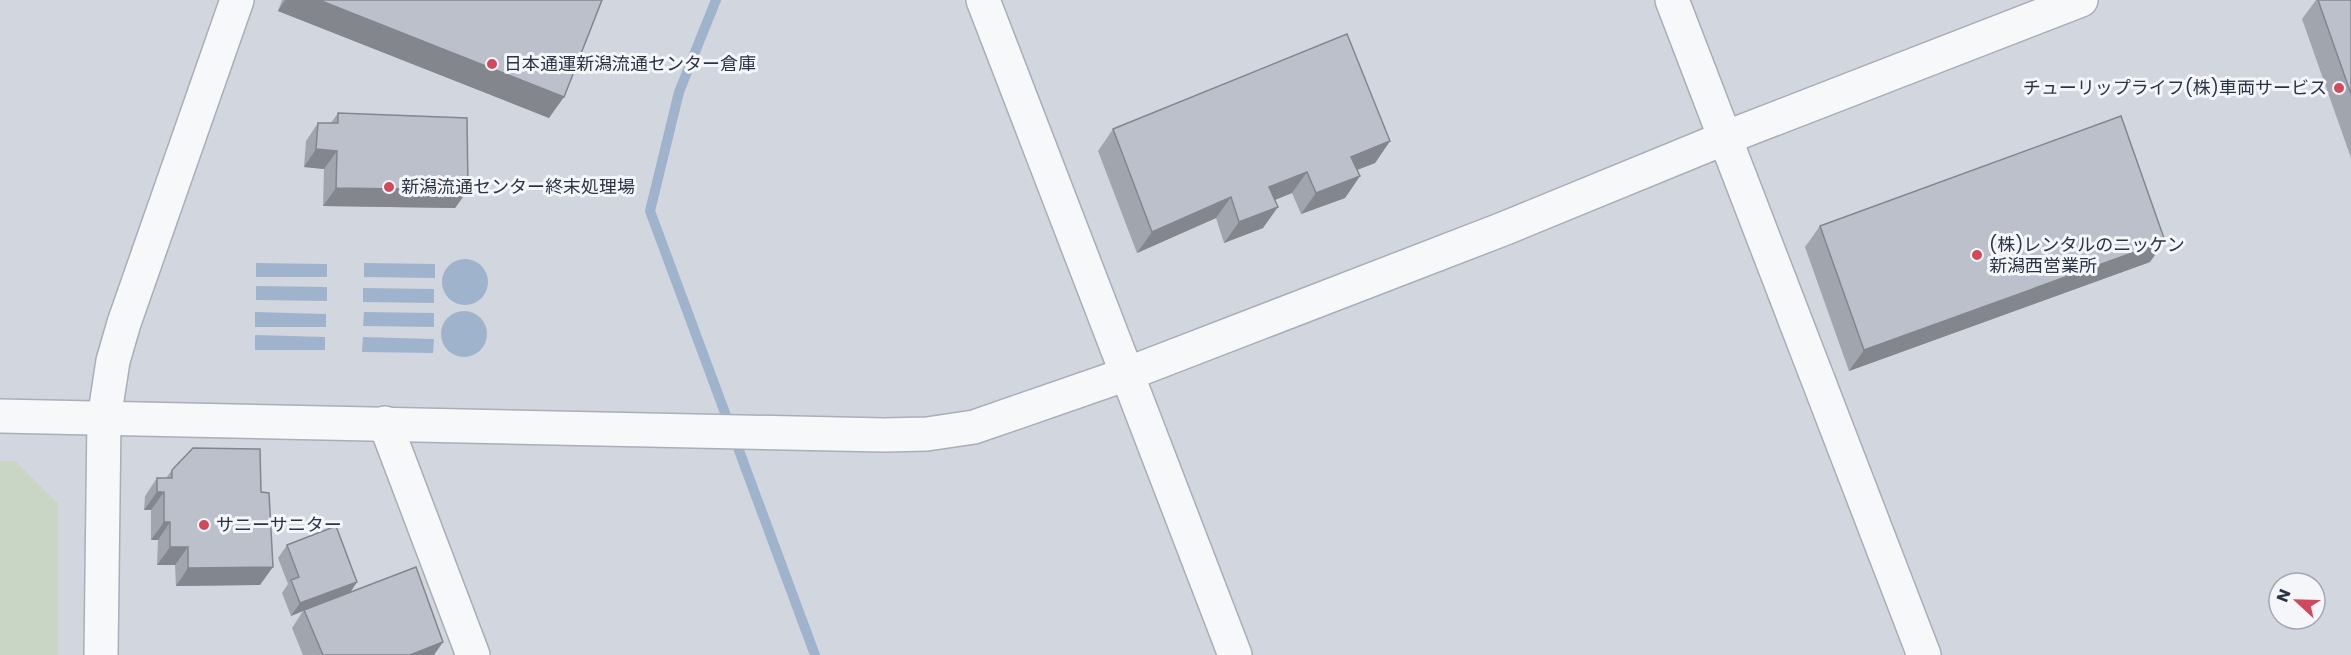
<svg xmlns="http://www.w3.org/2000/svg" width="2351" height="655" font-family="Poppins,'Noto Sans JP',sans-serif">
  <rect width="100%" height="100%" fill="#e4e7ec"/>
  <path fill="#d2d6de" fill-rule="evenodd" d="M 0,0 L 2351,0 L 2351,655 L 0,655 ZM 2279,583 L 2315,583 L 2315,619 L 2279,619 Z"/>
  <polygon fill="#c9d6c5" points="0,461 16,461 58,503 58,655 0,655"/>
  <g fill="#9fb4cc">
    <circle cx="465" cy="282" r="23"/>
    <polygon points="256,263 327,264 327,277 256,277"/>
    <polygon points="364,263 435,264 435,278 364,277"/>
    <polygon points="256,286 327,287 327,301 256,300"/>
    <polygon points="363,288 434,289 434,303 363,302"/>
    <circle cx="464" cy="334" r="23"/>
    <polygon points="255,312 326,314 326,327 255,327"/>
    <polygon points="364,312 434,313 434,327 363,326"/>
    <polygon points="255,335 325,337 325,350 255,350"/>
    <polygon points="363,337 434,339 433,353 362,352"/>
  </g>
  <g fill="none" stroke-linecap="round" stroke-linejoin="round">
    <polyline stroke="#9fb4cc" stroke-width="10" points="716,0 679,92 650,211 815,655"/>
    <defs>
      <g id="minor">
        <polyline points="1725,138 1924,655"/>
        <polyline points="1127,374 1235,655"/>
      </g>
      <g id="tertiary">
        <polyline points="983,0 1127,374"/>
        <polyline points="1672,0 1725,138"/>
        <polyline points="0,416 884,435 927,434 974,427 1127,374 1503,229 1725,138 2081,0"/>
        <polyline points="385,423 473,655"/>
        <polyline points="101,655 104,419 113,361 124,323 237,0"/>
      </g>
    </defs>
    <use href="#minor" stroke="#a9aeb7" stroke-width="36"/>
    <use href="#tertiary" stroke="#a9aeb7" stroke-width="36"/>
    <use href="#minor" stroke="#f7f8fa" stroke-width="33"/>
    <use href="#tertiary" stroke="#f7f8fa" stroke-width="33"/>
  </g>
  <g fill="#a1a5ae">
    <polygon points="282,0 602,0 549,118 278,11"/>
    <polygon points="2316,0 2351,0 2351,158 2302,19"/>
    <polygon points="338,113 468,190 455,208 323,206 324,169 304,167 306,141 318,123 331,123"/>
    <polygon points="1113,129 1390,141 1375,163 1357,170 1360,176 1345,198 1301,214 1292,193 1275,200 1263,228 1224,243 1216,218 1137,253 1098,151"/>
    <polygon points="1820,226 2150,262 1849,371 1805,247"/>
    <polygon points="172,470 260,585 176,586 175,565 157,565 158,540 151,540 151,510 144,510 145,496 157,478 166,478"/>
    <polygon points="287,545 350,593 434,655 303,655 292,628 303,611 291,616 282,593 288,584 278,558"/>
  </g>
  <g fill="#83868d">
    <polygon points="285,0 319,0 564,97 549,118 278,11"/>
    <polygon points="1390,141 1375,163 1336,178 1351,157"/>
    <polygon points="316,149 337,151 324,169 304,167"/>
    <polygon points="1307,172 1292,193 1254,208 1269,187"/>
    <polygon points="1360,176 1345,198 1301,214 1316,193"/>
    <polygon points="336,188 468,190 455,208 323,206"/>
    <polygon points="1231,197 1216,218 1137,253 1152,232"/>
    <polygon points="1278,207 1263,228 1224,243 1239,222"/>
    <polygon points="2165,241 2150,262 1849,371 1864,350"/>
    <polygon points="157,492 164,492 151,510 144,510"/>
    <polygon points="164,522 170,522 158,540 151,540"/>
    <polygon points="170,547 188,547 175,565 157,565"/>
    <polygon points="273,567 260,585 176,586 188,568"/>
    <polygon points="357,582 348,596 304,610 303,611 291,616 300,603"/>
    <polygon points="443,642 434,655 410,655"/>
  </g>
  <g fill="#bbc0ca" stroke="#83868d" stroke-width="1.5">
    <polygon points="319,0 602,0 564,97"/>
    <polygon points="2318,0 2351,0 2351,94"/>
    <polygon points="1347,34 1390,141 1351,157 1360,176 1316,193 1307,172 1269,187 1278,207 1239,222 1231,197 1152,232 1113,129"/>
    <polygon points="338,113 467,118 468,190 336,188 337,151 316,149 318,123 338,123"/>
    <polygon points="2121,116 2165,241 1864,350 1820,226"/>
    <polygon points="193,448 260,449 261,492 269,493 273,567 188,568 188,547 170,547 170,522 164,522 164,492 157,492 157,478 172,478 172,470"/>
    <polygon points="336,526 357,582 300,603 291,580 299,577 287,545"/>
    <polygon points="416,567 443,642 410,655 323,655 304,610"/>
  </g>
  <g fill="#d1495b" stroke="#f4f6f9" stroke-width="2">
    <circle cx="492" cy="64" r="6"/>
    <circle cx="2339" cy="88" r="6"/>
    <circle cx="389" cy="187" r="6"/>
    <circle cx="1977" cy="255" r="6"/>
    <circle cx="204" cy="525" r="6"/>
  </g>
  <g text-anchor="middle" stroke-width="6" stroke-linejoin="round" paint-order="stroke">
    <g font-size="18" fill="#2b3445" stroke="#f4f6f9" text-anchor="start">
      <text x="504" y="70">日本通運新潟流通センター倉庫</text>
      <text x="2327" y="94" text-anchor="end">チューリップライフ(株)車両サービス</text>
      <text x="401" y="193">新潟流通センター終末処理場</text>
      <text x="1989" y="251">(株)レンタルのニッケン<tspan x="1989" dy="21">新潟西営業所</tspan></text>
      <text x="216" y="531">サニーサニター</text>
    </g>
  </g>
  <g transform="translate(2297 601) rotate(292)"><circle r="28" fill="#f4f6f9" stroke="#a4a8b1" stroke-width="1.5"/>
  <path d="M0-4.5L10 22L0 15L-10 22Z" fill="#d1495b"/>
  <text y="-9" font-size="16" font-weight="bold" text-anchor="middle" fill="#2b3445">N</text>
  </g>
</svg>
